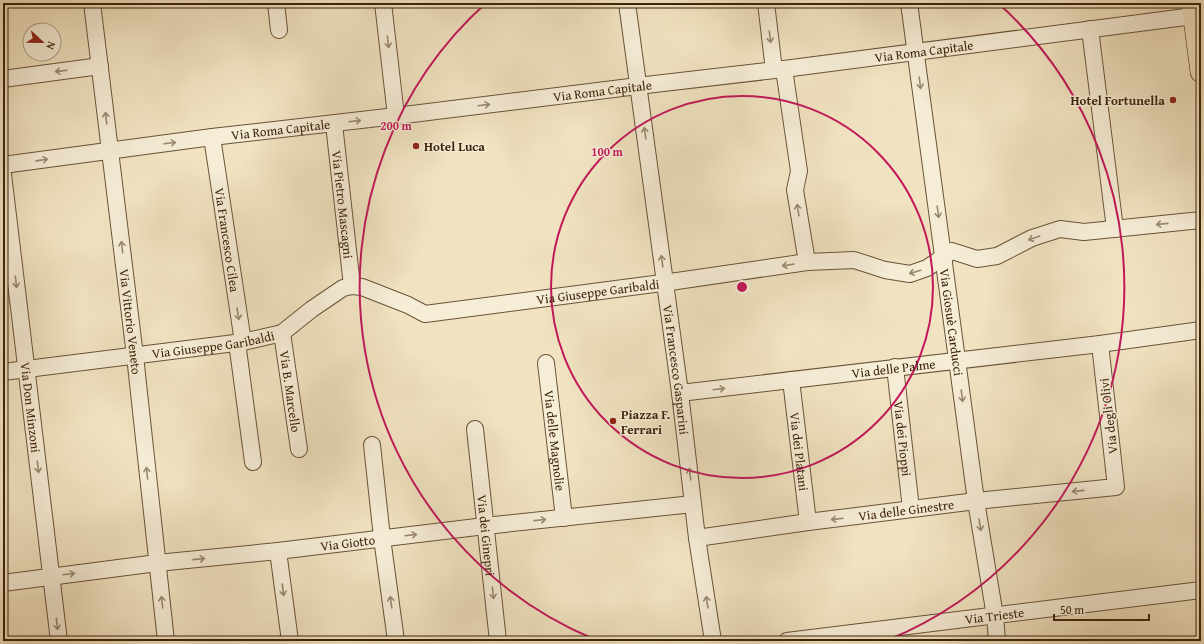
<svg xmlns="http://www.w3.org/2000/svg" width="1204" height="644" font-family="'Gentium Book Plus',serif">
  <rect width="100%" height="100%" fill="#f1e3c1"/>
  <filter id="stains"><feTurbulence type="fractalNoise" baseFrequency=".005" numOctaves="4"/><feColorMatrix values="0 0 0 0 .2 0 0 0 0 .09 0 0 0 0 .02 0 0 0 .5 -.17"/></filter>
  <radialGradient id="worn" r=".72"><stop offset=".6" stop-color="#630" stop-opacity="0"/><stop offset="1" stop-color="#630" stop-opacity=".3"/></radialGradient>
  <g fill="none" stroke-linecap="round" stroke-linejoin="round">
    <defs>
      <g id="minor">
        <path id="s1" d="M 92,3 L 135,356 L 166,641"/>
        <polyline points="276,3 279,30"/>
        <polyline points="383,3 396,116"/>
        <path id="s2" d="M 627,3 L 680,393 L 697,538 L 713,641"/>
        <polyline points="766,3 774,70"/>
        <path id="s3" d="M 909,3 L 976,501 L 995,616 L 997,641"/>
        <polyline points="1090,29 1115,229"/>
        <polyline points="784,69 799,171 795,190 807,262"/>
        <polyline points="3,79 100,66"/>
        <path id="s4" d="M 334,124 L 352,286"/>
        <path id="s5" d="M 212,137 L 243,342"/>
        <path id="s6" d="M 3,165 L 212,137 L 396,116 L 646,85 L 784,69 L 1201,15"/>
        <path id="s7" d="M 3,174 L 59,641"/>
        <path id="s8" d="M 282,333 L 299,449"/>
        <polyline points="237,342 253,462"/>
        <path id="s9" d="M 546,363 L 564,518"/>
        <path id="s10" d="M 895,367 L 911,509"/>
        <path id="s11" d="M 3,372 L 243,342 L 282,333 L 312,309 L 343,288 L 352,286 L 362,287 L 408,305 L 425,314 L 677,281 L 807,262 L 854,260 L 885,270 L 910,274 L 927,268 L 952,251 L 977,259 L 997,256 L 1032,238 L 1060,229 L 1084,232 L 1201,220"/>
        <path id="s12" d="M 791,380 L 808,522"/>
        <path id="s13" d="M 680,393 L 1100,344 L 1201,330"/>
        <path id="s14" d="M 475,429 L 498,641"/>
        <polyline points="372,445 382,538 396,641"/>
        <path id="s15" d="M 697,538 L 808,522 L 976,501 L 1116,487 L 1100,344"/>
        <polyline points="278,551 290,641"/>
        <path id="s16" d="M 3,583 L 157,563 L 278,551 L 485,526 L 693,504"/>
        <path id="s17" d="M 787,641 L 1201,590"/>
      </g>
      <polyline id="major" points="1192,3 1201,72"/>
    </defs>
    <use href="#minor" stroke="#695338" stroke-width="18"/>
    <use href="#major" stroke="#3c230a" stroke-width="22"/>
    <use href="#minor" stroke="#f6edd7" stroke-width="16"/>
    <use href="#major" stroke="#f1e3c1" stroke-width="21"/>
  </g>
  <defs><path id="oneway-shaft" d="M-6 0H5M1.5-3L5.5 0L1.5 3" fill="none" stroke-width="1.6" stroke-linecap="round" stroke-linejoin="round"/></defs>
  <g stroke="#998870">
    <use href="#oneway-shaft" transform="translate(770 37) rotate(83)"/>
    <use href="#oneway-shaft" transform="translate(388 42) rotate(84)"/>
    <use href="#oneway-shaft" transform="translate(61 71) rotate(173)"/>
    <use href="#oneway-shaft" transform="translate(920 83) rotate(82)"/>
    <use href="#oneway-shaft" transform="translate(484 105) rotate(-7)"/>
    <use href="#oneway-shaft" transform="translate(106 118) rotate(-97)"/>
    <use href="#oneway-shaft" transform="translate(355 121) rotate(-7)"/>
    <use href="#oneway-shaft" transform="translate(645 133) rotate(-98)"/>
    <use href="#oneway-shaft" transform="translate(170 143) rotate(-7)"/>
    <use href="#oneway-shaft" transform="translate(42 160) rotate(-8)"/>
    <use href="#oneway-shaft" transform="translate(798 210) rotate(-99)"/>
    <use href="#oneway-shaft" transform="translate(938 212) rotate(82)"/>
    <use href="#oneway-shaft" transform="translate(1162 224) rotate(174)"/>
    <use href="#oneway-shaft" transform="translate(1034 238) rotate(160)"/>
    <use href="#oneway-shaft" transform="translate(122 247) rotate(-97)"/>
    <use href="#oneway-shaft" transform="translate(662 261) rotate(-98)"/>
    <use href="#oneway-shaft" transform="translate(788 265) rotate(172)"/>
    <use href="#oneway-shaft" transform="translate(915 272) rotate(164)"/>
    <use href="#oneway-shaft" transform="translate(16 282) rotate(83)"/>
    <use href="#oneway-shaft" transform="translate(238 314) rotate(81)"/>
    <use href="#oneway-shaft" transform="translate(719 389) rotate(-7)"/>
    <use href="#oneway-shaft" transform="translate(962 396) rotate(82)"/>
    <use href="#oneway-shaft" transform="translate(38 467) rotate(83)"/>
    <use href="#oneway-shaft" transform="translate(147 473) rotate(-96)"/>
    <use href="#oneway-shaft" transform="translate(690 474) rotate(-97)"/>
    <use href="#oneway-shaft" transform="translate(1078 491) rotate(174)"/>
    <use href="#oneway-shaft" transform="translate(837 519) rotate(173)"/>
    <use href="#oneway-shaft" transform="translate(540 520) rotate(-6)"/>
    <use href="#oneway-shaft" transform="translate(980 525) rotate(81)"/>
    <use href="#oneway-shaft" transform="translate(411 535) rotate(-7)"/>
    <use href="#oneway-shaft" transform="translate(199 559) rotate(-6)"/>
    <use href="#oneway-shaft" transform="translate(69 574) rotate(-7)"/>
    <use href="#oneway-shaft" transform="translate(283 590) rotate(83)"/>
    <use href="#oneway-shaft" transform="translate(493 593) rotate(84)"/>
    <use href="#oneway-shaft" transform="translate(162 602) rotate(-97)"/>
    <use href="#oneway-shaft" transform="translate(391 602) rotate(-98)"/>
    <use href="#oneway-shaft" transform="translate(707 602) rotate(-99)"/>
    <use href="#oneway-shaft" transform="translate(57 624) rotate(83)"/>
  </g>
  <g fill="none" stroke="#c2185b" stroke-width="2">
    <circle cx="742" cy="287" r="191"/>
    <path d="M596 640A382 382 0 0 1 486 3M998 3A382 382 0 0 1 888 640"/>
  </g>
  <g fill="#8f2418" stroke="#f6edd7" stroke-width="1.5">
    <circle cx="1173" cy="100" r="4"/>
    <circle cx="416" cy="146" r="4"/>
    <circle cx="613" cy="421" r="4"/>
  </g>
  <g text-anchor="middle" stroke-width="3" stroke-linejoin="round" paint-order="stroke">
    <g font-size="13" fill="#3c230a" stroke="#f6edd7">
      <text dy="5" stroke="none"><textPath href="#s6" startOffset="928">Via Roma Capitale</textPath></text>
      <text dy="5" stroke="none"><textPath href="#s6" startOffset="604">Via Roma Capitale</textPath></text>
      <text dy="5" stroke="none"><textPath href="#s6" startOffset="280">Via Roma Capitale</textPath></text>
      <text dy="5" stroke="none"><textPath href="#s4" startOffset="81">Via Pietro Mascagni</textPath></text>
      <text dy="5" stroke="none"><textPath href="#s5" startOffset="104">Via Francesco Cilea</textPath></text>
      <text dy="5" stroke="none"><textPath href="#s11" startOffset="620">Via Giuseppe Garibaldi</textPath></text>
      <text dy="5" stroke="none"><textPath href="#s1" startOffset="321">Via Vittorio Veneto</textPath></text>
      <text dy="5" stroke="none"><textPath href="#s3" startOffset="322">Via Giosuè Carducci</textPath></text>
      <text dy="5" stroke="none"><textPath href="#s11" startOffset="212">Via Giuseppe Garibaldi</textPath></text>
      <text dy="5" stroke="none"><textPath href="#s13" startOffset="215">Via delle Palme</textPath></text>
      <text dy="5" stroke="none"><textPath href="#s2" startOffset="370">Via Francesco Gasparini</textPath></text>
      <text dy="5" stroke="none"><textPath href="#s8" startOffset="59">Via B. Marcello</textPath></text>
      <text dy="5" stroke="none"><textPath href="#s7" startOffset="235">Via Don Minzoni</textPath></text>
      <text transform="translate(1108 416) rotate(-97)" y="5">Via degli Olivi</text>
      <text dy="5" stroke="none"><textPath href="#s10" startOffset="72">Via dei Pioppi</textPath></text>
      <text dy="5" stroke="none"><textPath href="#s9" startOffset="78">Via delle Magnolie</textPath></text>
      <text dy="5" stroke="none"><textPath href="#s12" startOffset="72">Via dei Platani</textPath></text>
      <text dy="5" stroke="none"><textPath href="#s15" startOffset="211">Via delle Ginestre</textPath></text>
      <text dy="5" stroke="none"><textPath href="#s14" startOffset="107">Via dei Ginepri</textPath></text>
      <text dy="5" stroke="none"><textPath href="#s16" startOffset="347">Via Giotto</textPath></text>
      <text dy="5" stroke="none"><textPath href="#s17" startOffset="209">Via Trieste</textPath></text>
    </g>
    <g font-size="13" font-weight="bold" fill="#3c230a" stroke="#f6edd7" text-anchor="start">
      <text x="1165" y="105" text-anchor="end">Hotel Fortunella</text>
      <text x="424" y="151">Hotel Luca</text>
      <text x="621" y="419">Piazza F.<tspan x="621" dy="15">Ferrari</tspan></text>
    </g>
  </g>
  <circle cx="742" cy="287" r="6" fill="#c2185b" stroke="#f6edd7" stroke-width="2"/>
  <g font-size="12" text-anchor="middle" font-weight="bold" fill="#c2185b" stroke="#f6edd7" stroke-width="3" stroke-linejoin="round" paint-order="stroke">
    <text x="396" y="130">200 m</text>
    <text x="607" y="156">100 m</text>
  </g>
  <rect width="1204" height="644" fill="none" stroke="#f1e3c1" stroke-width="16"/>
  <rect x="4" y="4" width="1196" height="636" fill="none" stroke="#3c230a" stroke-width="2"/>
  <rect x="8" y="8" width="1188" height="628" fill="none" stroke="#3c230a"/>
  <g transform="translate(42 42) rotate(112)"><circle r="19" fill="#f6edd7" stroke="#ac9c85"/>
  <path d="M0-3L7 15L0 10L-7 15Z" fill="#8f2418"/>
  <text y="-6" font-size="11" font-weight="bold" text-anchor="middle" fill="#3c230a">N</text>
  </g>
  <path d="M1054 614v6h95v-6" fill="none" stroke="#3c230a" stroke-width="2"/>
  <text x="1060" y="614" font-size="12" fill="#3c230a" stroke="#f6edd7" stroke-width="3" paint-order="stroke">50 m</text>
  <rect width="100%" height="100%" filter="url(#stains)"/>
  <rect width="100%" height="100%" fill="url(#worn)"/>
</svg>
